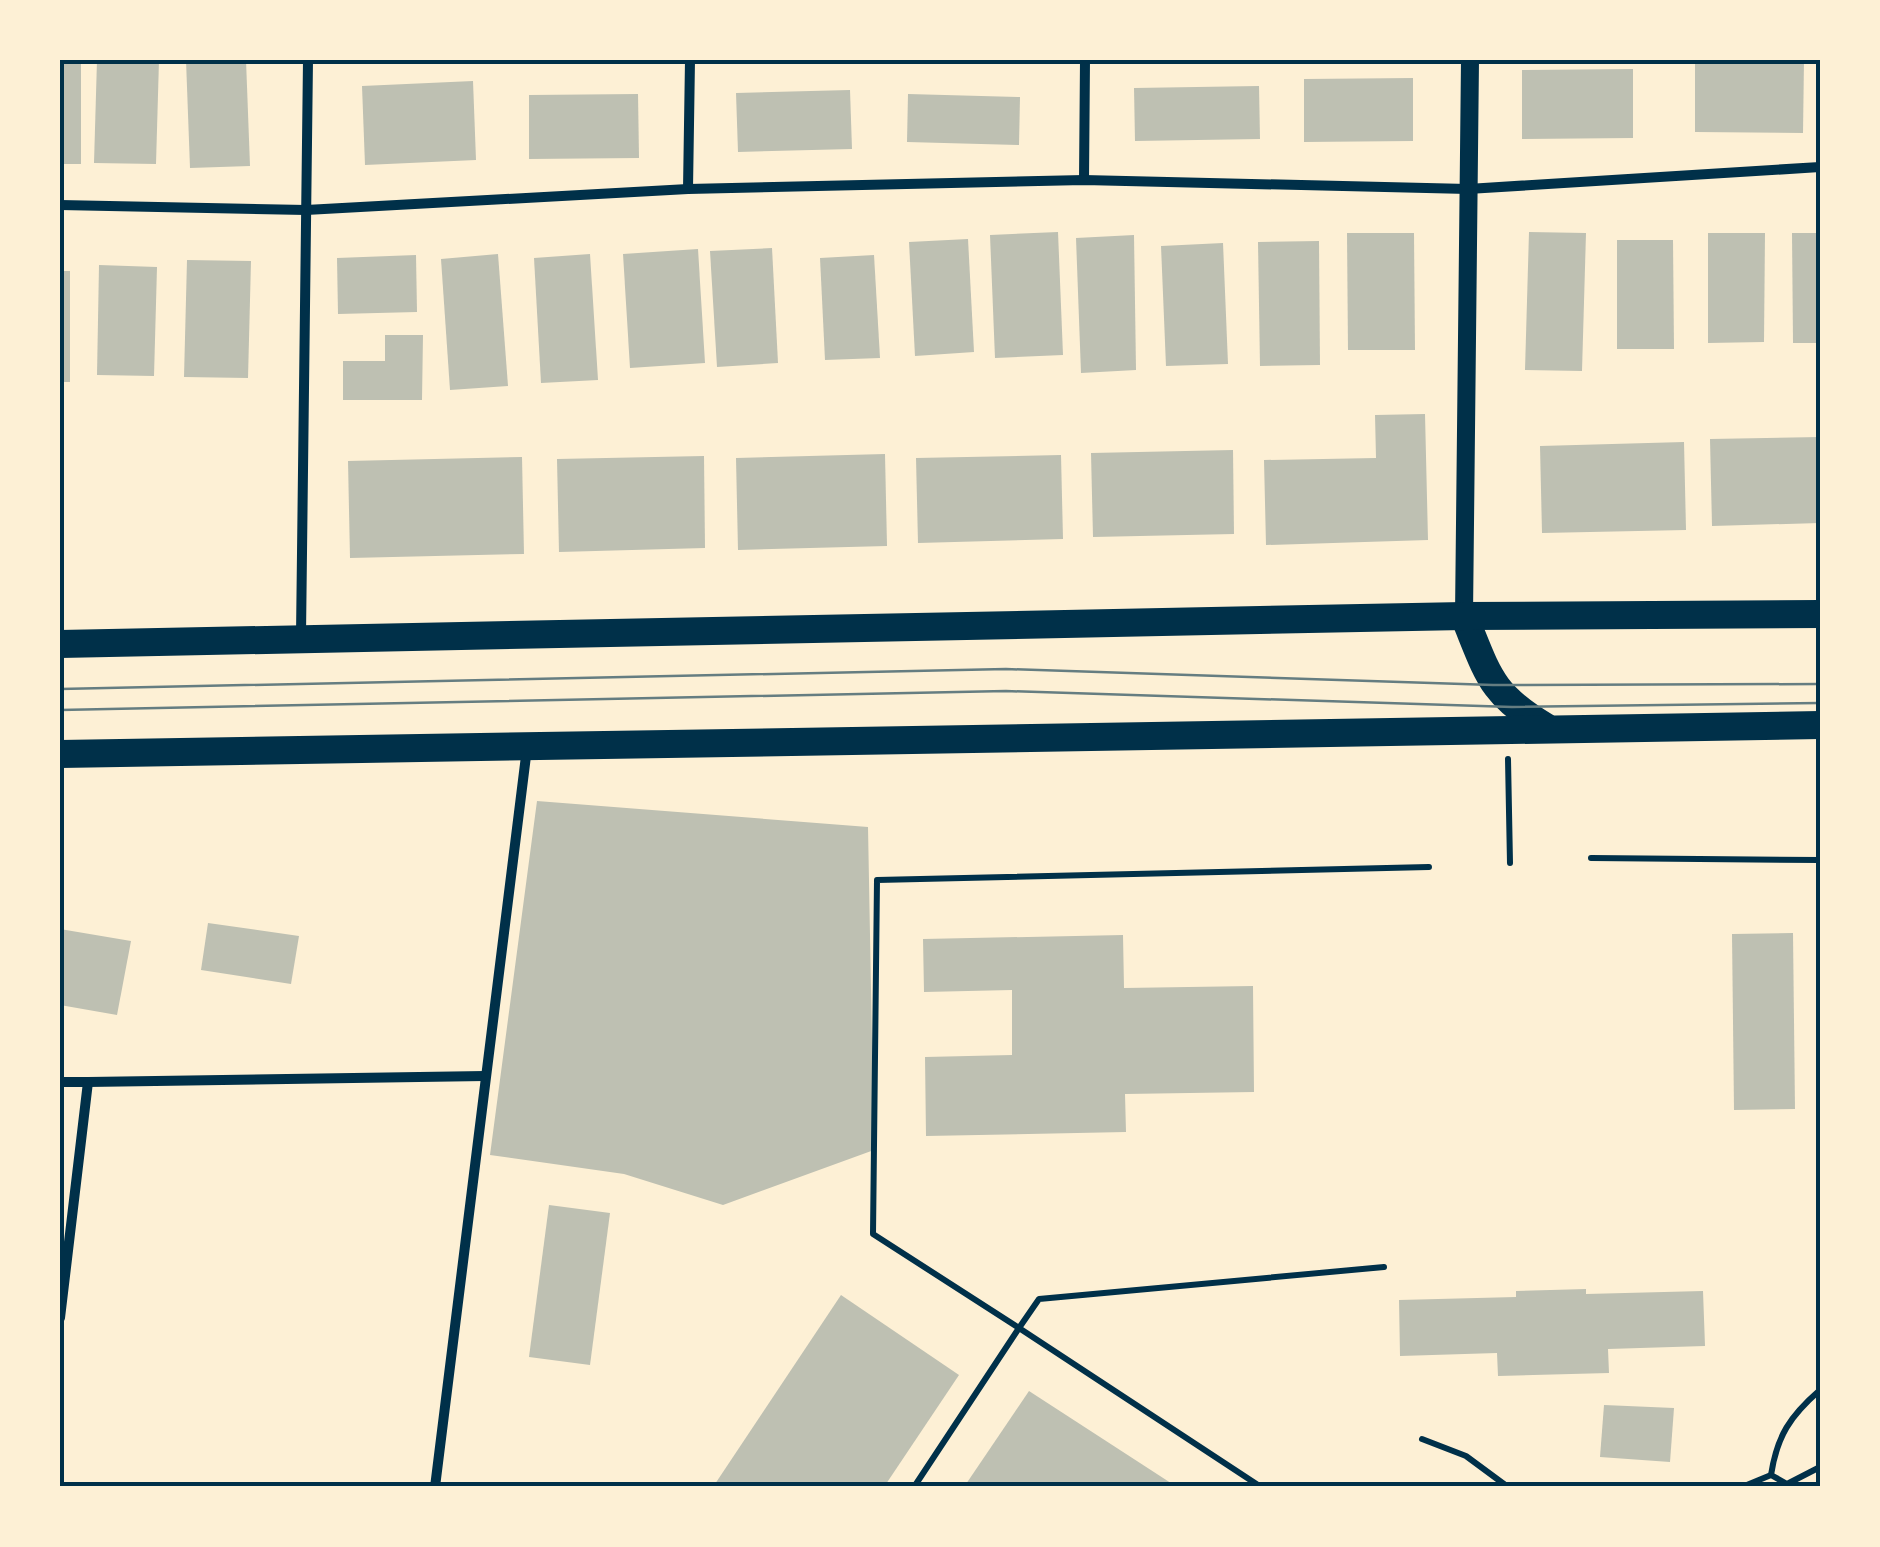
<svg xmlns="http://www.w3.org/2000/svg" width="1880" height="1547" font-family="'Roboto Serif',serif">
  <rect width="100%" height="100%" fill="#fdf0d5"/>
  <g fill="#bec0b2">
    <rect x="60" y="60" width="21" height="104"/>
    <polygon points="97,60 159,60 156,164 94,163"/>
    <polygon points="186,60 246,60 250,166 190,168"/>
    <polygon points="1695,60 1804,60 1803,133 1695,132"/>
    <polygon points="1633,69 1633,138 1522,139 1522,70"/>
    <polygon points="1413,78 1413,141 1304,142 1304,79"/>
    <polygon points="473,81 476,160 365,165 362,86"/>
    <polygon points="1259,86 1260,139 1135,141 1134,88"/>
    <polygon points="850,90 852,149 738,152 736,93"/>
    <polygon points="638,94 639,158 529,159 529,95"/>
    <polygon points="908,94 1020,97 1019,145 907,142"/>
    <polygon points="1058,232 1063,355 995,358 990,235"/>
    <polygon points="1529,232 1586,233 1582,371 1525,370"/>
    <polygon points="1347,233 1414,233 1415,350 1348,350"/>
    <polygon points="1708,233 1765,233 1764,342 1708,343"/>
    <polygon points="1792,233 1820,233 1820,343 1793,343"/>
    <polygon points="1134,235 1136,370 1081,373 1076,238"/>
    <polygon points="968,239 974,352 915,356 909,242"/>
    <polygon points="1617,240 1673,240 1674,349 1617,349"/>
    <polygon points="1319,241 1320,365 1260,366 1258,242"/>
    <polygon points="1223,243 1228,364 1166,366 1161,246"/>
    <polygon points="772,248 778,363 717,367 710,251"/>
    <polygon points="698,249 705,363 630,368 623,254"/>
    <polygon points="498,254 508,386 450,390 441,259"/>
    <polygon points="590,254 598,380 541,383 534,258"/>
    <polygon points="416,255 417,312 338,314 337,258"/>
    <polygon points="874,255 880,358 825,360 820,258"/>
    <polygon points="187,260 251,261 248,378 184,377"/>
    <polygon points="99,265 157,267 154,376 97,375"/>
    <rect x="60" y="271" width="10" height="111"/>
    <polygon points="385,335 423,335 422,400 343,400 343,361 385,361"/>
    <polygon points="1425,414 1428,540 1266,545 1264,460 1376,458 1375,415"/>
    <polygon points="1820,437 1820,523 1712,526 1710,439"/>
    <polygon points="1684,442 1686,530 1542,533 1540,446"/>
    <polygon points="1233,450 1234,534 1093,537 1091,453"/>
    <polygon points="885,454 887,546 738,550 736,458"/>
    <polygon points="1061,455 1063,539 918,543 916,458"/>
    <polygon points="704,456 705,548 559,552 557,459"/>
    <polygon points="522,457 524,554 350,558 348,461"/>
    <polygon points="537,801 868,827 874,1150 723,1205 624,1174 490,1155"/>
    <polygon points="208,923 299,936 291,984 201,970"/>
    <polygon points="60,929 131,941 117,1015 60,1005"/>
    <polygon points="1793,933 1795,1109 1734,1110 1732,934"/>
    <polygon points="1123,935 1124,988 1253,986 1254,1092 1125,1094 1126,1132 926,1136 925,1057 1012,1055 1012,990 924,992 923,939"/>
    <polygon points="549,1205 610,1213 590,1365 529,1357"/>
    <polygon points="1586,1289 1586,1294 1703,1291 1705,1346 1608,1349 1609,1373 1498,1376 1497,1353 1400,1356 1399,1300 1516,1297 1516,1291"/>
    <polygon points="841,1295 959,1375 884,1487 713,1487"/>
    <polygon points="1029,1391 1177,1487 964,1487"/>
    <polygon points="1604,1405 1674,1408 1670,1462 1600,1457"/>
  </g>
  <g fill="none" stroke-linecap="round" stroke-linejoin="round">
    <g stroke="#003049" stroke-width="6">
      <polyline points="1508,759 1510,863"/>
      <polyline points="1591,858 1820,860"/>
      <polyline points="1384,1267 1039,1299 1019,1328 873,1234 877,880 1429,867"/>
      <path d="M 1820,1390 C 1790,1416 1777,1436 1771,1475 L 1787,1484 L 1820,1467"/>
      <polyline points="1422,1439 1466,1456 1508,1487"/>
      <polyline points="914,1487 1019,1328 1261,1487"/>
      <polyline points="1742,1487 1771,1475"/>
    </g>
    <g stroke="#003049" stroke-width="10">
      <polyline points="1084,180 1085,60"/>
      <polyline points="688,189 690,60"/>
      <polyline points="60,205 306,210 688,189 1084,180 1468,189 1820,167"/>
      <polyline points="301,635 308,60"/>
      <polyline points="60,1082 88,1082 60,1318"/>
      <polyline points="88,1082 485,1076"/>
      <polyline points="435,1487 527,748"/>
    </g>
    <polyline stroke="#003049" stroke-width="18" points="1464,616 1470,60"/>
    <g stroke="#003049" stroke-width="28">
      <path d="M 1464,616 C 1488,674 1490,694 1546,727"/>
      <polyline points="60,644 1464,616 1820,614"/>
      <polyline points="60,754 1820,725"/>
    </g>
    <g stroke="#657d81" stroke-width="2.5">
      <polyline points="60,689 1006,669 1493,685 1820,684"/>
      <polyline points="60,710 1006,691 1512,707 1820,703"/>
    </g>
  </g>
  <rect width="1880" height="1547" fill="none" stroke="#fdf0d5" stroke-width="125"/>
  <rect x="62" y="62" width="1756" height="1422" fill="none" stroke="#003049" stroke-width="4"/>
</svg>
